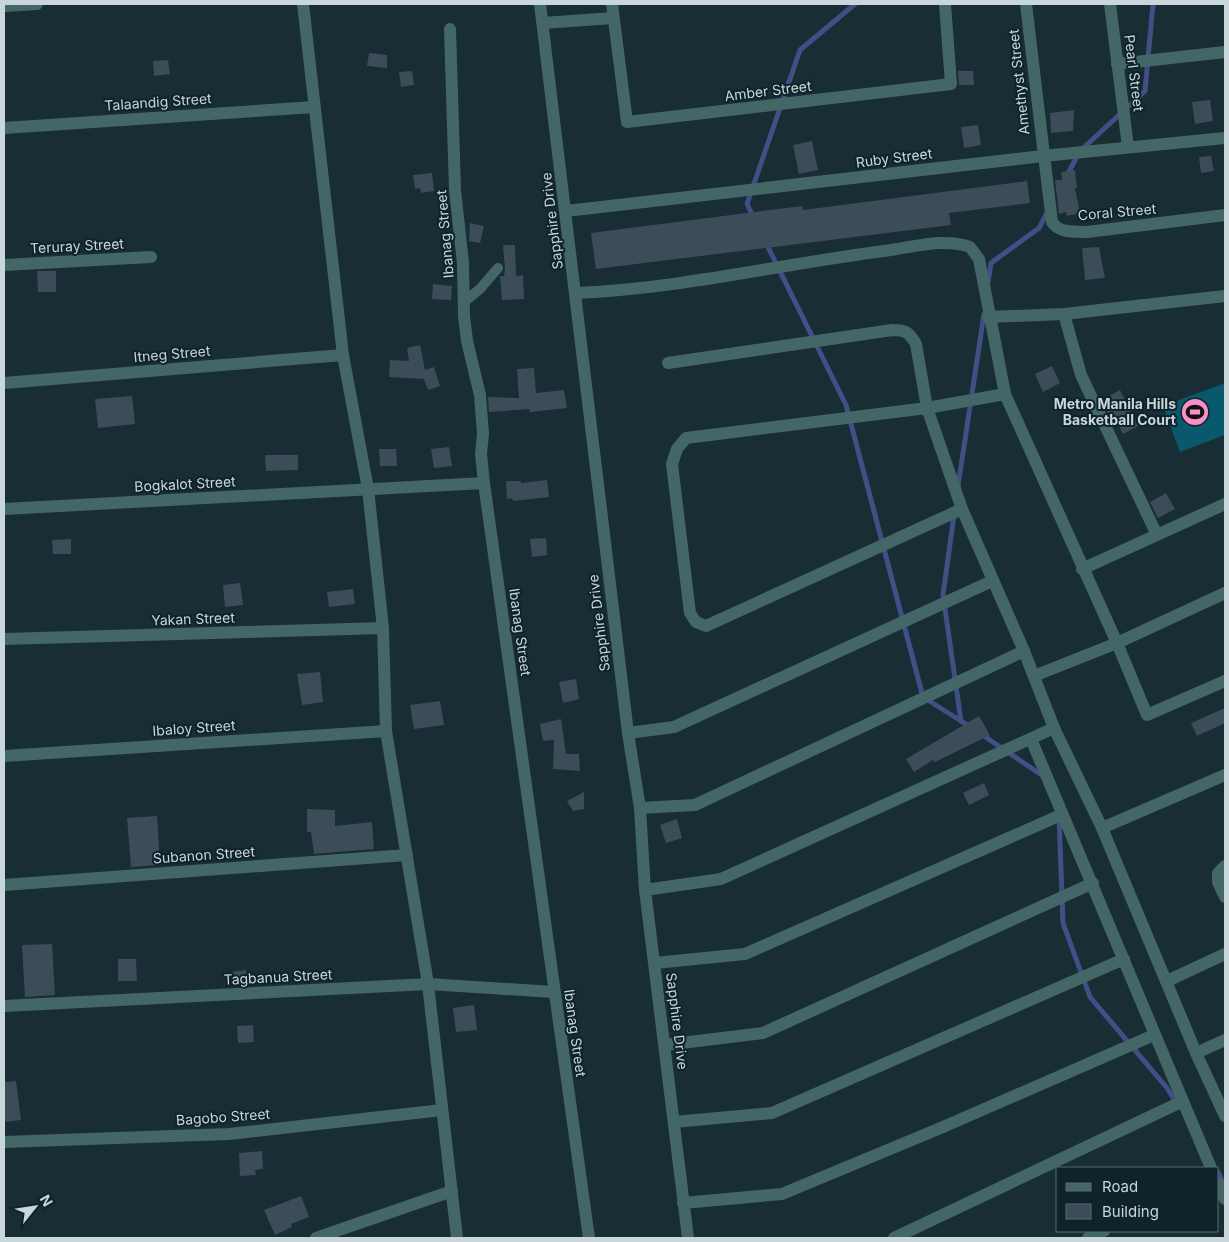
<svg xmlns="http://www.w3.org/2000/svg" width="1229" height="1242" font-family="Inter,sans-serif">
  <rect width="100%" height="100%" fill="#182d34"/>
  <polygon fill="#0a586b" points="1225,383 1225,435 1180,452 1163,406"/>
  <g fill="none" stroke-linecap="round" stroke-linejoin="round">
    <g stroke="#404f86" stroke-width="5">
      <polyline points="1066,177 1080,151 1145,91 1153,4"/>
      <polyline points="754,218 747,204 800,50 855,4"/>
      <polyline points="766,243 846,405 923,697 961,721"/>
      <polyline points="988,283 991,263 1039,228 1048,211"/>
      <polyline points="958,486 984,314"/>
      <polyline points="954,515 943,595 961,721 970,727"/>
      <polyline points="981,734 1043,776"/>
      <polyline points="1059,816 1063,923 1090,997 1167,1088 1177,1104"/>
      <polyline points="1218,1172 1224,1185"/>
    </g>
  </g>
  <g fill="#3d4c59">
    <polygon points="369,53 387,55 387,68 367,66"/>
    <polygon points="168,60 170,74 154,76 153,61"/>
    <polygon points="412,71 414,85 401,87 399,72"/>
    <polygon points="958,71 973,71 974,85 959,85"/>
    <polygon points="1210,100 1213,121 1195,124 1192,102"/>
    <polygon points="1074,110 1073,131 1051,133 1050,113"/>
    <polygon points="978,125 981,145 964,148 961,127"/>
    <polygon points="812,141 818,170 799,174 793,145"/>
    <polygon points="1211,156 1214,171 1201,173 1199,157"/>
    <polygon points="1075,170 1077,188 1075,188 1080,213 1067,216 1066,212 1059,214 1055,180 1062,180 1061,172"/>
    <polygon points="432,173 434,191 421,193 420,188 415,189 413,175"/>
    <polygon points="1027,181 1030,203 949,213 951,225 596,269 591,233 802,206 803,210"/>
    <polygon points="470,223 484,226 480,243 469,241"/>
    <polygon points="503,245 515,245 516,276 523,275 524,299 502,300 500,276 504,276 505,269"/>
    <polygon points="1099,247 1105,278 1085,280 1082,248"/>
    <polygon points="37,271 56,271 56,292 38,292"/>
    <polygon points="433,284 452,286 451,300 432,299"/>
    <polygon points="420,345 425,370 434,367 440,386 428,390 424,379 389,377 390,360 409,361 407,348"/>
    <polygon points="1052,366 1060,383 1043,392 1035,374"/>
    <polygon points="534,368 536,393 564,390 567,408 530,412 529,409 489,412 488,397 519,398 517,369"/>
    <polygon points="1120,390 1138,426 1123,434 1113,414 1109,416 1102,400"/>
    <polygon points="132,396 135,424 98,428 95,399"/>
    <polygon points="449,447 452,466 434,468 431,449"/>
    <polygon points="379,449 396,449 397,466 380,466"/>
    <polygon points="265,455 298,455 298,470 266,471"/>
    <polygon points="547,480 549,497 513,501 512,498 507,499 506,481 521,481 521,483"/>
    <polygon points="1166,493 1175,509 1158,518 1150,502"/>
    <polygon points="546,538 547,555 532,557 530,539"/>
    <polygon points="71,539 71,554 53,554 52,540"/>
    <polygon points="240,583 243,605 225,607 223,585"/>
    <polygon points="353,589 355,604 329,607 327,592"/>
    <polygon points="320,672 323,702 302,705 297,674"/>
    <polygon points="576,679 579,699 563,703 559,682"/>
    <polygon points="440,701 444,725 414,729 410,705"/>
    <polygon points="1225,708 1225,723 1197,736 1191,723"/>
    <polygon points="979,716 990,735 935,762 933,760 914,772 906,759"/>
    <polygon points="561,719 566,754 579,754 580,771 553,769 554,740 543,741 540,724"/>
    <polygon points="984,783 989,795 969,805 963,793"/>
    <polygon points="584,792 584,809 573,811 567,801"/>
    <polygon points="307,809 335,810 335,826 372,822 374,849 314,854 311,832 307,832"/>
    <polygon points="157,816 160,865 131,867 127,818"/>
    <polygon points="677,819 682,838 666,843 660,825"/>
    <polygon points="52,944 55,995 25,997 22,945"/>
    <polygon points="118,959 136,959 137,981 118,981"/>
    <polygon points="246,970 247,985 233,986 232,972"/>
    <polygon points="474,1005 477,1030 456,1032 453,1008"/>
    <polygon points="253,1025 254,1042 238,1043 237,1026"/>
    <polygon points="16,1081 21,1120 4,1122 4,1082"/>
    <polygon points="262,1151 263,1169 255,1170 256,1175 240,1176 239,1153"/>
    <polygon points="301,1196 309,1217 291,1224 292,1227 275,1235 264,1210"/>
  </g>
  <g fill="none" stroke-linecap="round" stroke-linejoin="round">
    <polyline stroke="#436767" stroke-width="10" points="464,302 480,289 498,268"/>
    <g stroke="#436767" stroke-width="12">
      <polyline points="303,4 343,355 368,489 383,628 386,731 428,984 457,1238"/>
      <polyline points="540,4 628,733 640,808 645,890 688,1238"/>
      <polyline points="612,4 627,122 951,84 945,4"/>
      <path d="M 1026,4 L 1052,222 C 1060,234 1074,231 1087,232 L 1225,215"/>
      <polyline points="1110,4 1128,147"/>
      <polyline points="4,6 37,4"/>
      <polyline points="543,23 613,18"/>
      <polyline points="450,29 455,190 463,263 464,316 467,341 480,395 483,434 481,454 484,483 589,1238"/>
      <polyline points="1117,64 1225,52"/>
      <polyline points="4,128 314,107"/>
      <polyline points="566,211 1043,156 1225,138"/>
      <polyline points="4,265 151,257"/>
      <path d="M 576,293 C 679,289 781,264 884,251 C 910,248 945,237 970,247 L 979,259 L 1005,394 L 1117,643 L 1147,715 L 1225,681"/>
      <polyline points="1064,314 1081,375 1157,535"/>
      <polyline points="988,317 1064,314 1225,296"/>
      <path d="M 668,363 L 892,330 C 906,330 909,332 916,344 L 927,408 L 962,509 L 1024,651 L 1054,728 L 1102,828 L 1196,1053 L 1225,1116"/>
      <polyline points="4,383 343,355"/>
      <polyline points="4,509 484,483"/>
      <polyline points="962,509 706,626 696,622 690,613 672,464 677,449 686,438 927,408 1005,394"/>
      <polyline points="1082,569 1225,504"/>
      <polyline points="4,639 383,628"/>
      <polyline points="1034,676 1117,643 1225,593"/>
      <polyline points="628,733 674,727 992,581"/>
      <polyline points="1031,739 1211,1168"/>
      <polyline points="4,756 386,731"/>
      <polyline points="640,808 695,805 1024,651"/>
      <polyline points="1102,828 1225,775"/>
      <polyline points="1225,866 1218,873 1218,882 1225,897"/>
      <polyline points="4,885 407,855"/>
      <polyline points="645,890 721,879 1054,728"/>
      <polyline points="655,963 745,954 1061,815"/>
      <polyline points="1167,981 1225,954"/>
      <polyline points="4,1006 428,984 554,992"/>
      <polyline points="665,1045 763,1033 1093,883"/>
      <polyline points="1196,1053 1225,1040"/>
      <polyline points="674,1122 772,1113 1124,959"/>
      <polyline points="4,1142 229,1134 442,1110"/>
      <polyline points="1218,1184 1225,1199"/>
      <polyline points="683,1203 782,1194 943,1127 1154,1035"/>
      <polyline points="316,1238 452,1191"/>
      <polyline points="894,1238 1181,1102"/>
      <polyline points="1088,1238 1104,1231"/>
    </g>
  </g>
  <defs>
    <symbol id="stadium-disc" viewBox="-11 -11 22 22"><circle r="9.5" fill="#f98fca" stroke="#0e242a"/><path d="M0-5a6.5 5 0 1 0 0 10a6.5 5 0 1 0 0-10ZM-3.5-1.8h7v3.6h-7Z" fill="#111"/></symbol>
  </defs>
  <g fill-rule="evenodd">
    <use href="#stadium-disc" x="1179" y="396" width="32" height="32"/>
  </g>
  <g text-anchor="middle" stroke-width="4" stroke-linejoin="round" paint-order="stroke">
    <g font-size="14" fill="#c9d6da" stroke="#0e242a">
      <text transform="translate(1134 73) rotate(83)" y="5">Pearl Street</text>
      <text transform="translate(1019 82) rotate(-96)" y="5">Amethyst Street</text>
      <text transform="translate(768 91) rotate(-7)" y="5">Amber Street</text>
      <text transform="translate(158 102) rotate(-4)" y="5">Talaandig Street</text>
      <text transform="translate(894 158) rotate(-7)" y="5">Ruby Street</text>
      <text transform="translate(1117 212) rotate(-5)" y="5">Coral Street</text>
      <text transform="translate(552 221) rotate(-97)" y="5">Sapphire Drive</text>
      <text transform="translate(445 234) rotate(-95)" y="5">Ibanag Street</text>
      <text transform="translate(77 246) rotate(-3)" y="5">Teruray Street</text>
      <text transform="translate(172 354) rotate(-5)" y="5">Itneg Street</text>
      <text transform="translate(185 484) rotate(-3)" y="5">Bogkalot Street</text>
      <text transform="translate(193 619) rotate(-2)" y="5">Yakan Street</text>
      <text transform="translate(599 623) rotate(-97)" y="5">Sapphire Drive</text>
      <text transform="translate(520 632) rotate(82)" y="5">Ibanag Street</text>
      <text transform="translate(194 728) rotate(-4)" y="5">Ibaloy Street</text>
      <text transform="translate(204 855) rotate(-4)" y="5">Subanon Street</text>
      <text transform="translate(278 977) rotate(-3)" y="5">Tagbanua Street</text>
      <text transform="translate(677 1021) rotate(83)" y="5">Sapphire Drive</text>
      <text transform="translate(575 1033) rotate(82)" y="5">Ibanag Street</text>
      <text transform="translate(223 1117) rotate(-4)" y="5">Bagobo Street</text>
    </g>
    <g font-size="14" font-weight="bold" fill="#c9d6da" stroke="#0e242a" text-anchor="end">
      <text x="1176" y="409">Metro Manila Hills<tspan x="1176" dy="16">Basketball Court</tspan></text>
    </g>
  </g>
  <rect width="1229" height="1242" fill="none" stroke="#c9d6da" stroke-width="10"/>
  <rect x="1056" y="1167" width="162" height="65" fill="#0e242a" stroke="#596b70"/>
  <rect x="1066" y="1183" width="25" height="8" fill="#436767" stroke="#596b70"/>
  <text x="1102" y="1192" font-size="15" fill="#c9d6da">Road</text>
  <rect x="1066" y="1204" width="25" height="15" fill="#3d4c59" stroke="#596b70"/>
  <text x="1102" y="1217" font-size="15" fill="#c9d6da">Building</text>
  <g transform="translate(35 1207) rotate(60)" stroke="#0e242a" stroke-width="4" paint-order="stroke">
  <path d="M0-4L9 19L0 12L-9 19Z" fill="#c9d6da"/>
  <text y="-8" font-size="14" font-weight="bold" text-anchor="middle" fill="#c9d6da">N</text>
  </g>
</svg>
